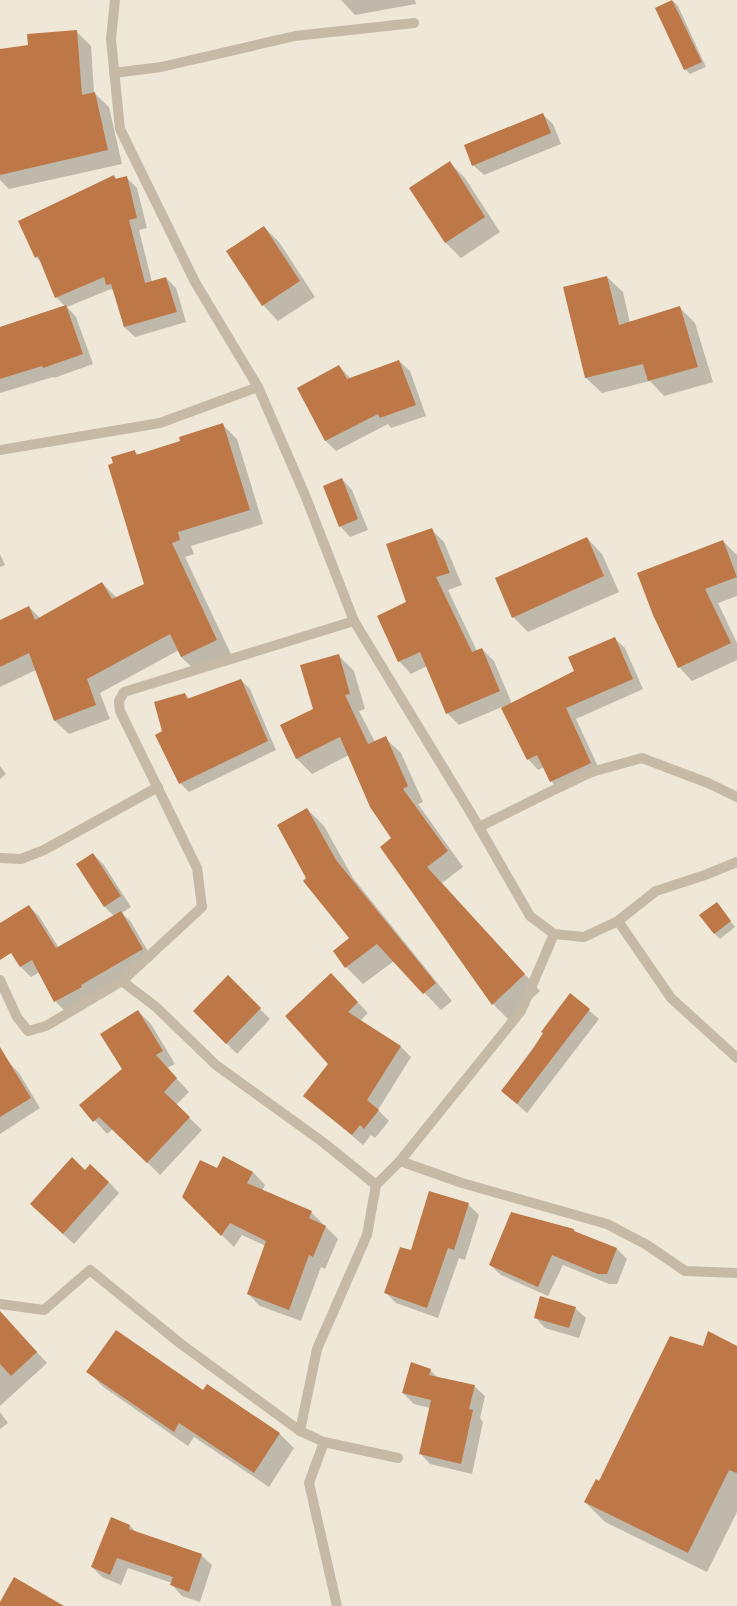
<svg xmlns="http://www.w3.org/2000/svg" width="737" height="1606" font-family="'Sofia Sans Condensed',sans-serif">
  <rect width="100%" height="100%" fill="#efe8d8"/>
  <g fill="#0003">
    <polygon points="341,0 415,0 416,4 355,15"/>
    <polygon points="673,1 678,6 706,67 690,74 685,69 656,8"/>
    <polygon points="76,31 91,46 94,93 109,107 122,164 9,189 0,180 0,50 29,46"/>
    <polygon points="542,114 553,124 561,144 484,175 473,165"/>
    <polygon points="450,163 465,178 500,232 461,258 445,242"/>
    <polygon points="114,176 118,180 126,177 137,188 147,228 139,230 152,282 166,278 176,288 186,322 135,337 124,327 114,291 111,289 67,307 76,317 93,364 54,378 53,377 0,393 0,327 65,306 56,297 42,263 36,257"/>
    <polygon points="264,227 279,242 315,297 278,321 263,305"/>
    <polygon points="607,277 623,292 630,323 679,307 695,323 713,382 664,396 650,381 602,393 586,378 565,288"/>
    <polygon points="399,361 410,371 426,416 391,428 388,424 336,451 326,441 298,388 339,366 351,379"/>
    <polygon points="223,425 237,439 263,524 191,546 194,554 185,557 231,654 196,671 181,657 179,650 100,693 110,719 69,734 54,720 36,670 0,687 0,621 29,607 40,618 102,583 117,598 146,584 134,451 139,455 181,442"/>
    <polygon points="342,479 352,490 368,530 350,537 340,526"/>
    <polygon points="431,529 444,542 462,585 448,590 477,651 482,649 494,661 512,704 576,672 614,638 625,648 643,689 576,719 601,773 561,792 551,781 544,767 538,770 528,759 502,707 459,725 447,713 427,666 411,674 399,661 407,603"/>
    <polygon points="587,538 602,554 619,592 528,632 513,617"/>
    <polygon points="723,541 737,555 737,596 718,603 737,643 737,660 692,681 679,667 654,614"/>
    <polygon points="0,554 5,565 0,567"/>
    <polygon points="339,656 354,671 365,709 359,711 375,742 385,738 401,753 423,802 418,804 463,867 442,883 540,991 509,1020 493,1004 381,847 393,838 349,755 312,774 296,758 314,709"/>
    <polygon points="241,680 250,689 276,750 189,792 180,783 164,732 185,694 190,699"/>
    <polygon points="0,766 6,774 0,779"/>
    <polygon points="307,809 324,826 353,878 452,1001 441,1010 394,961 363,984 346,967 334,951 351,939 308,878"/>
    <polygon points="93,854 104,865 131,907 122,913 131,922 153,960 66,1012 55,1001 40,972 31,977 21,967 0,934 0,924 29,906 39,916 59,948 114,916 105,907 78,865"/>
    <polygon points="717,903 735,927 720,939 715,934"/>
    <polygon points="331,974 368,1013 360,1021 401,1047 411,1057 378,1110 389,1121 375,1138 371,1135 363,1145 304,1095 330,1064"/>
    <polygon points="228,977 270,1019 237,1054 194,1011"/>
    <polygon points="571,995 599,1019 527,1113 502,1091"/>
    <polygon points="138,1011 151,1024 175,1064 167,1068 189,1092 176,1105 202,1130 160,1175 113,1129 107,1134 81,1105 123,1069"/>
    <polygon points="9,1063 19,1073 40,1108 0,1134 0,1068"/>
    <polygon points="217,1170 253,1172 265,1185 262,1191 311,1212 338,1239 325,1269 321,1267 301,1321 260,1306 248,1294 266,1246 242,1235 234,1247 183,1197"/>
    <polygon points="109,1182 119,1193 74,1244 42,1215"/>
    <polygon points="468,1204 479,1215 465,1260 459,1258 438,1318 396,1303 386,1293 411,1251"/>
    <polygon points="574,1230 576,1233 617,1249 627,1259 617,1284 609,1284 563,1265 548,1296 501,1275 490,1265"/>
    <polygon points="575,1308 586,1318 579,1338 545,1328 535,1317"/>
    <polygon points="0,1318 13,1326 47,1363 0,1406"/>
    <polygon points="703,1347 737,1347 737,1512 707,1572 605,1522 585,1502"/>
    <polygon points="430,1370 438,1378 474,1386 485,1396 480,1418 483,1422 472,1474 430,1464 420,1453 431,1408 414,1404 403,1393"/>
    <polygon points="88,1371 204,1391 208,1385 280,1434 294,1448 269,1487 194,1437 188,1446 102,1386"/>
    <polygon points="0,1412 8,1423 0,1429"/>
    <polygon points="111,1519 130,1526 136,1532 201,1555 212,1565 200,1602 182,1596 172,1585 172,1583 128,1568 121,1585 102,1577 92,1567"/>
  </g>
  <g fill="#be7847">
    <polygon points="672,0 702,62 684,70 655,8"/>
    <polygon points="77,30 82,95 95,92 108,150 0,175 0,49 28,45 27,34"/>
    <polygon points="543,113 551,133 472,166 464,145"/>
    <polygon points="450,161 485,217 445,243 409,188"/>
    <polygon points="114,175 115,179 127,176 137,218 129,220 145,283 166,277 177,312 124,327 111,284 106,285 104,277 55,298 38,256 35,258 18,221"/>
    <polygon points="264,226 300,281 262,306 226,251"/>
    <polygon points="607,276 619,325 680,306 698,367 648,381 643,364 585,378 563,287"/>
    <polygon points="66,305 83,354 43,368 42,366 0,379 0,327"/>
    <polygon points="399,360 416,405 380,418 378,414 325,441 297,388 339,365 347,379"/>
    <polygon points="223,423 250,510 178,532 180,540 172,543 217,640 181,657 170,634 87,679 96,705 54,721 29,653 0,667 0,620 29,606 35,620 102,582 112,599 144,584 108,465 113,463 111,457 135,450 136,455 180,441 179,437"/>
    <polygon points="342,478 358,519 339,527 323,486"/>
    <polygon points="432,528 450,573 436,577 472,652 482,648 500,691 446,714 420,652 398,662 377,616 406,602 386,544"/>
    <polygon points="587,537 604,576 512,618 495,578"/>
    <polygon points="723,540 737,577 705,589 731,643 678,668 653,615 637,573"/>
    <polygon points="615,637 633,679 566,708 591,763 550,782 537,755 527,760 501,708 574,671 568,657"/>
    <polygon points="339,654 350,694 345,695 368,744 386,736 408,786 403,789 448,851 427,867 525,974 492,1005 380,847 391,838 370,807 340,737 296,759 280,725 313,709 300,665"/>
    <polygon points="241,679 268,741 179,784 155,735 162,731 154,702 185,693 187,699"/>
    <polygon points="307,808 336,860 436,983 423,994 377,944 345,968 333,951 349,938 303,881 306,878 277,825"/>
    <polygon points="93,853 121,896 104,907 76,864"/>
    <polygon points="717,902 731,921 714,934 699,915"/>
    <polygon points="29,905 56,948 121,911 143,949 81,985 82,987 54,1002 32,960 20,967 11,953 0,960 0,923"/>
    <polygon points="331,973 358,1002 348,1012 401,1046 367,1100 379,1110 364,1129 360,1125 352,1135 303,1096 328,1064 285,1016"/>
    <polygon points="228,975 261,1008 226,1044 193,1011"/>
    <polygon points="570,993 590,1009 517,1104 501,1091 533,1049 543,1033 541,1032"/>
    <polygon points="138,1010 163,1051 156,1055 177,1078 164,1092 190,1117 147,1163 99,1117 93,1122 79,1105 122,1069 100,1034"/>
    <polygon points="0,1047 31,1098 0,1117"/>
    <polygon points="223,1156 253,1172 247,1183 312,1211 309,1218 326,1226 313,1257 309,1255 289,1310 247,1294 266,1241 230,1223 221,1236 182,1197 200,1160 217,1168"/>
    <polygon points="72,1157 85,1170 90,1164 109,1182 63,1234 30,1204"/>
    <polygon points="429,1191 469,1203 454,1250 448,1248 427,1308 384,1293 400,1247 411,1250"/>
    <polygon points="511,1212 574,1229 574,1231 617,1248 607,1274 598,1274 552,1255 538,1287 489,1265"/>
    <polygon points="540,1296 576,1307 569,1328 534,1318"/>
    <polygon points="0,1311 37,1352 11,1376 0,1364"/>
    <polygon points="116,1330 203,1390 207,1384 280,1433 254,1473 179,1423 174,1432 86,1372"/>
    <polygon points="708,1331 737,1346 737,1473 729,1470 688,1553 584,1502 596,1479 599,1481 670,1336 703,1346"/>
    <polygon points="411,1362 431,1369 429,1375 475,1385 469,1409 473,1410 461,1464 419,1454 431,1400 402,1393"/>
    <polygon points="111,1517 130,1525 129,1529 202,1554 189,1592 170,1585 173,1577 117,1558 110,1575 91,1567"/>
    <polygon points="14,1577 64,1606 0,1606 0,1602"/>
  </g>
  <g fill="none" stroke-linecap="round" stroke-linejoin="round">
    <g stroke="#c6b9a5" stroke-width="10">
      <polyline points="115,0 111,39 120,129 195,282 258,387 305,495 354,621 472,815 530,916 554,934 584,937 618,921 656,891 705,875 737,862"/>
      <polyline points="114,73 161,67 295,36 414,23"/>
      <polyline points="0,450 160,423 258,387"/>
      <polyline points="479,827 588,773 642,758 708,783 737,797"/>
      <polyline points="0,858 21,859 44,850 158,787"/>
      <polyline points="618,921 671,998 737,1058"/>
      <polyline points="0,980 17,1017 28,1031 46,1026 122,981 156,1007 216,1065 324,1143 376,1185"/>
      <polyline points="122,981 202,907 197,868 120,711 119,701 124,692 354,621"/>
      <polyline points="400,1161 462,1183 607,1224 647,1245 685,1271 737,1273"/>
      <polyline points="0,1304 44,1310 90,1270 181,1344 300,1431"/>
      <polyline points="324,1442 398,1458"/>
      <polyline points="337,1606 309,1483 324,1442 300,1431 317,1349 367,1235 376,1185 400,1161 521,1011 554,934"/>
    </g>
  </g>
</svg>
